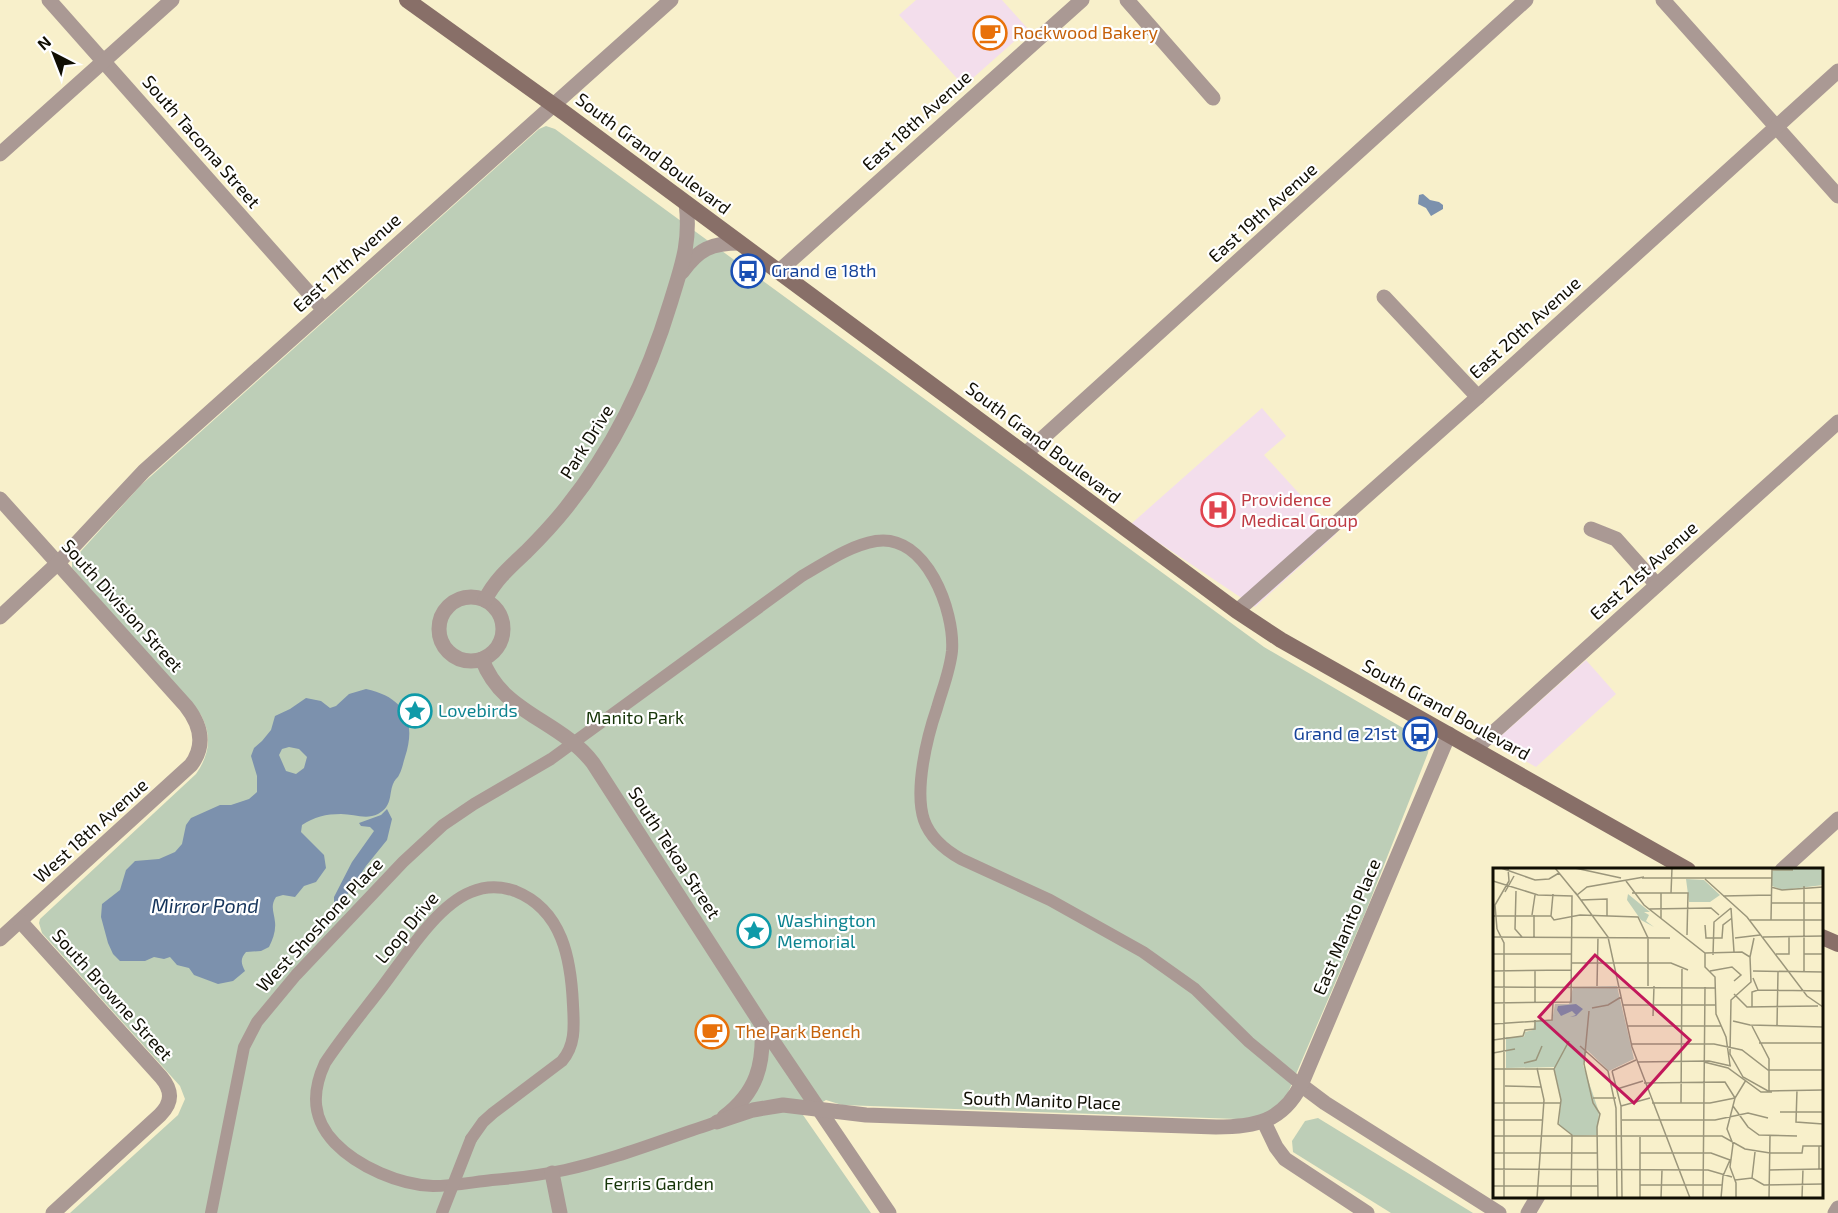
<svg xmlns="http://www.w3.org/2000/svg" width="1838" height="1213" font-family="'Exo 2',sans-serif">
  <rect width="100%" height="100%" fill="#f8f0cb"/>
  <g fill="#f3deec">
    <polygon points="916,0 1002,0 1028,29 964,86 899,15"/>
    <polygon points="1262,408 1286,436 1264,455 1336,534 1255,607 1131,524"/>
    <polygon points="1586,660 1616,694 1536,767 1493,743"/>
  </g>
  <g fill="#bdceb7">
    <path d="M 546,126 L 555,129 L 1264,647 L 1427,742 L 1429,746 L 1428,753 L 1366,911 L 1287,1095 L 1271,1111 L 1255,1117 L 1238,1119 L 842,1105 L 826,1100 L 803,1115 L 871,1213 L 70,1213 L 178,1115 L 185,1099 L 180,1086 L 42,933 L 39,923 L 40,919 L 196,774 C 210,754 212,736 201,715 L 72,568 L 72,561 L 141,485 L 539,129 Z"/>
    <polygon points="1318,1118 1473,1213 1391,1213 1293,1152 1292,1141 1305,1121"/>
  </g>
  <g fill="#7c91ad" fill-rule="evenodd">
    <polygon points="1423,194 1430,200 1439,202 1443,205 1443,209 1431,216 1426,208 1418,204 1419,195"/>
    <path d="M 366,689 C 404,697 417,721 405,757 C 403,763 402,770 399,775 C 399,776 394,781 394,782 C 388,793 394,805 378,814 C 366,820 354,814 341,814 C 326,814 314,817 302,825 L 301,832 L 324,855 L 326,868 L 316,882 L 304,886 L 295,897 L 283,895 L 276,897 C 270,906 274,912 275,922 C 276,931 273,939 269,947 L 261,951 L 246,952 C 240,959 241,963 245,971 L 233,981 L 218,984 L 194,975 L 189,968 L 177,965 L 170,957 L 164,959 L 154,957 L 145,961 L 120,961 L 113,954 L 108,943 L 101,917 L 102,904 L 120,890 L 126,870 L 135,861 L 159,859 L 175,852 L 182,844 L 186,825 L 191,818 L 220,805 L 231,805 L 249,799 L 257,792 L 257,776 L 251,756 L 254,748 L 262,741 L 271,730 L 275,716 L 290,709 L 306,698 L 321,701 L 330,708 L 336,706 L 349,694 ZM 289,747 L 299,749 L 307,757 L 304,768 L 296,774 L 286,771 L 279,755 L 282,749 Z"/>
    <polygon points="387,809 392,819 387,840 366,866 347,895 344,903 336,909 334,904 334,897 352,862 374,831 370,827 361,826 359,823 381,815"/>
  </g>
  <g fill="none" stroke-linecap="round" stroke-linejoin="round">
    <g stroke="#aa9994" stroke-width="12">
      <path d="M 471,1139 L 483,1122 L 493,1113 L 562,1061 C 576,1045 574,1025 573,1005 C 571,960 563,910 515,891 C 501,886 485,886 471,892 C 436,906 405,957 382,987 C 363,1012 342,1037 325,1063 C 311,1093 312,1119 335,1143 C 358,1167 400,1185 433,1186 C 453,1186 473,1182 492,1180 C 517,1178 541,1175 565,1170 C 616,1159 667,1138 717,1122"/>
      <path d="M 211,1213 L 244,1047 L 257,1022 L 296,975 L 403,862 L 443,825 L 474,804 L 551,759 L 802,576 C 825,563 848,546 876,541 C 926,533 955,611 952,651 C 950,671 942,690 937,708 C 927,737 914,790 924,820 C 930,837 945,850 961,859 L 1050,900 L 1143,952 L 1195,989 L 1249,1042 L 1301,1085"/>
    </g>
    <g stroke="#aa9994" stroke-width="15">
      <polyline points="49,0 324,310"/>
      <polyline points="1127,0 1213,98"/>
      <polyline points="1663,0 1838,196"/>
      <polyline points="0,154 172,0"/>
      <polyline points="779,271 1082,0"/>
      <path d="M 682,272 C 699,249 711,243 740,243"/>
      <polyline points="1384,297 1478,397"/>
      <polyline points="1025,454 1526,0"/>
      <path d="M 0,499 L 186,706 C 201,725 206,745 191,765 L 0,939"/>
      <polyline points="1591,529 1616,539 1657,585"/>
      <circle cx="471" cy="629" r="32"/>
      <path d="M 485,600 C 495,580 510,567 526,552 C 540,538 554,523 566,508 C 616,446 648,377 671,301 C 682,265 691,242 686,203"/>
      <polyline points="1237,611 1478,397 1838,71"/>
      <polyline points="0,617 58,563 144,471 671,0"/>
      <path d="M 482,659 C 502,714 559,719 593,763 L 762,1025 L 889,1213"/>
      <polyline points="1475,749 1838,422"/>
      <polyline points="1782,870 1838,819"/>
      <path d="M 20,921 L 161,1077 C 172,1090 173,1102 160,1115 L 53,1213"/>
      <polyline points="1301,1085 1325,1103 1499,1213"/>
      <path d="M 724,1117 C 757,1092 764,1065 762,1025"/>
      <path d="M 717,1122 L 753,1110 L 783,1105 L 866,1115 L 1216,1127 C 1255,1127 1282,1122 1301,1085 L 1449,734"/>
      <polyline points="1264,1122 1276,1147 1285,1159 1367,1213"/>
      <polyline points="552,1173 560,1213"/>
      <polyline points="1528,1213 1538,1196"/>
      <polyline points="1835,1213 1838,1208"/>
    </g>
    <g stroke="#886f68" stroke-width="16">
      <polyline points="407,0 566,114 1237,611 1281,640 1688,870"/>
      <polyline points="1822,937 1838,944"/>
    </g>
    <polyline stroke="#aa9994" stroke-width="12" points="442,1213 471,1139"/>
  </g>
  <defs>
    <symbol id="cafe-ring" viewBox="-11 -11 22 22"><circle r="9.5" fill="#fff" stroke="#e8710a" stroke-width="1.5"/><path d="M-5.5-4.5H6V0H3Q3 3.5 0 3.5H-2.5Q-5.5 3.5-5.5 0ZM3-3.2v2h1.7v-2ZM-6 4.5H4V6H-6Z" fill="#e8710a"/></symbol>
    <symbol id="bus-ring" viewBox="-11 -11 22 22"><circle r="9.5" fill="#fff" stroke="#1a4fb4" stroke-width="1.5"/><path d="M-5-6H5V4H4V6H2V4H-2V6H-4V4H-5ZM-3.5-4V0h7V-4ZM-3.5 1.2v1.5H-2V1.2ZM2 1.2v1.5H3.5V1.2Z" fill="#1a4fb4"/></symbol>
    <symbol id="hospital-ring" viewBox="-11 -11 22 22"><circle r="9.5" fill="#fff" stroke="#e0444e" stroke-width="1.5"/><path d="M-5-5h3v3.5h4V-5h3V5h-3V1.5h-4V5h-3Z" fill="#e0444e"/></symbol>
    <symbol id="sight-ring" viewBox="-11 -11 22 22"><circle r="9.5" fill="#fff" stroke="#0f9aa8" stroke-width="1.5"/><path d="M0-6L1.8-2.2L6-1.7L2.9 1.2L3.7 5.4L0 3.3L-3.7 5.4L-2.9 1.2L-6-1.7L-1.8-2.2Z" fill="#0f9aa8"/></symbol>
  </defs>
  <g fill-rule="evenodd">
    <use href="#cafe-ring" x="971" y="14" width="38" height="38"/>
    <use href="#bus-ring" x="729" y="252" width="38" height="38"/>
    <use href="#hospital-ring" x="1199" y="491" width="38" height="38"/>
    <use href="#sight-ring" x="396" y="692" width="38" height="38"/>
    <use href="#bus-ring" x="1401" y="715" width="38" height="38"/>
    <use href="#sight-ring" x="735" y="912" width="38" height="38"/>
    <use href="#cafe-ring" x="693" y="1013" width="38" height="38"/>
  </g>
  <g text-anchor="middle" stroke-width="4.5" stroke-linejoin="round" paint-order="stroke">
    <g font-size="18" fill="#c56008" stroke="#fff" text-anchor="start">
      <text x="1013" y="39">Rockwood Bakery</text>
      <text x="735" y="1038">The Park Bench</text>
    </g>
    <g font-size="18" fill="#100e03" stroke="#fff">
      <text transform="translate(917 121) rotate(-42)" y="6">East 18th Avenue</text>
      <text transform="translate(201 142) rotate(49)" y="6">South Tacoma Street</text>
      <text transform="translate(653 154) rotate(37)" y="6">South Grand Boulevard</text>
      <text transform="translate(1263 213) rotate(-42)" y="6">East 19th Avenue</text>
      <text transform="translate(347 263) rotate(-42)" y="6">East 17th Avenue</text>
      <text transform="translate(1525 328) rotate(-42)" y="6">East 20th Avenue</text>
      <text transform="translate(587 442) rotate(-58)" y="6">Park Drive</text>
      <text transform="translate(1043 443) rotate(37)" y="6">South Grand Boulevard</text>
      <text transform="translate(1644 571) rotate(-42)" y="6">East 21st Avenue</text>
      <text transform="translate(122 606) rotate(48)" y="6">South Division Street</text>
      <text transform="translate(1446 710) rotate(29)" y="6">South Grand Boulevard</text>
      <text transform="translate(91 831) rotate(-42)" y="6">West 18th Avenue</text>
      <text transform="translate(674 853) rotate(57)" y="6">South Tekoa Street</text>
      <text transform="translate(320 925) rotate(-47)" y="6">West Shoshone Place</text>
      <text transform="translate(1347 927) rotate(-67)" y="6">East Manito Place</text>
      <text transform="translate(407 928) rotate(-50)" y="6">Loop Drive</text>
      <text transform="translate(112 995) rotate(48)" y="6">South Browne Street</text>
      <text transform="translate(1042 1101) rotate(2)" y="6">South Manito Place</text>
    </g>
    <g font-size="18" fill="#164399" stroke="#fff" text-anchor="start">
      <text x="771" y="277">Grand @ 18th</text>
      <text x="1397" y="740" text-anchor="end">Grand @ 21st</text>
    </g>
    <g font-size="18" fill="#be3a42" stroke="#fff" text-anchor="start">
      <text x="1241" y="506">Providence<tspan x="1241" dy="21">Medical Group</tspan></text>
    </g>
    <g font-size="18" fill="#0d838f" stroke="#fff" text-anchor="start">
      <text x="438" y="717">Lovebirds</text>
      <text x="777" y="927">Washington<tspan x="777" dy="21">Memorial</tspan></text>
    </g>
    <g font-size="18" fill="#163508" stroke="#fff">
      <text x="635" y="724">Manito Park</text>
      <text x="659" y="1190">Ferris Garden</text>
    </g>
    <g font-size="20" font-style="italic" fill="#15345b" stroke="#fff">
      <text x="205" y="913">Mirror Pond</text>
    </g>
  </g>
  <g transform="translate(1493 868)">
    <rect width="330" height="330" fill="#f8f0cb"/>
    <path d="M 295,0 L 330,1 L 330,17 L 290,22 L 279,18 L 279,3 ZM 193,11 L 211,12 L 227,27 L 217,34 L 196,34 ZM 135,26 L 157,44 L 151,44 L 156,47 L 153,53 L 161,59 L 148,52 L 134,32 ZM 124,118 L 141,191 L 116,203 L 94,182 L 90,197 L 106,244 L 104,267 L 81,268 L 66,257 L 68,231 L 61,199 L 13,200 L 13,169 L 31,169 L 32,164 L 40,162 L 42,153 L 59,153 L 62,136 L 76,136 L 80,119 Z" fill="#bdceb7"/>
    <path d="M 83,136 L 90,141 L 83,148 L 77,149 L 83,147 L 79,143 L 68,148 L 64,142 L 65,138 Z" fill="#7c91ad"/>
    <path fill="none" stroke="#9b967b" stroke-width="1.5" d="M 8,0 L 42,12 L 56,11 L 66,5M 62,0 L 84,27M 82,0 L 128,10M 279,2 L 300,2M 149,10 L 279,10M 212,11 L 254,49 L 314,128 L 330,139M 0,13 L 45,27 L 79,28 L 78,134 L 0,135M 133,13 L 151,37 L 212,85 L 249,84 L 257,89 L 258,114 L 238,132 L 237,186 L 250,209 L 275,223 L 330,222M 278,19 L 289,22 L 330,19M 23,23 L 22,61 L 29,69M 12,24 L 21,8M 82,24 L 115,69 L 139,179 L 197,330M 139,25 L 195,25 L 194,67M 178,25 L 179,0M 84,27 L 94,19 L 151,9M 230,28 L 278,27M 88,32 L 114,31 L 114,48M 278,35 L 330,35M 238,40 L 241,84M 156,41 L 218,40 L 226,47M 39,47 L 42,27M 0,48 L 58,48 L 61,52 L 87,47 L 145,49 L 155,70 L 155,118M 58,48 L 60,26M 168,50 L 168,25M 257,52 L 330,52M 278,52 L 279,0M 212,57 L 213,70 L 229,70 L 230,57 L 239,50M 4,61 L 11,75 L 11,330M 4,61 L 2,37 L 16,13 L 15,0M 0,69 L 177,70M 41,69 L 41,47M 270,69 L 330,68M 242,70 L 267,67M 212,85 L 212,99 L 222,109 L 223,146 L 233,169 L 237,197M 0,86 L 79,86M 283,86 L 296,86 L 296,69M 311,86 L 330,86M 220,87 L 221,54 L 238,40M 257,89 L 261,70M 79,95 L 178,95 L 195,102M 42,102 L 42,135M 0,103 L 79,102M 217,103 L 239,99 L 248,107 L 241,113M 260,103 L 330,104M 311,104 L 311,18M 104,118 L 105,69M 0,119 L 223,120M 265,122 L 330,123M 241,126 L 254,139 L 325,138M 130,137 L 222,137M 259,139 L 259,124 L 265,122 L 260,110M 99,140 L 115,137 L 128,129M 96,143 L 91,196 L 100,235 L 107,246 L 104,259 L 105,330M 160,148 L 161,118M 240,153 L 257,157 L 330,159M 0,156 L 59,152 L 60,135M 135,158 L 228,158M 259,158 L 276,191 L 276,223M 284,158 L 285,104M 0,172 L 30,168 L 32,162 L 42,161 L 42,152M 266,175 L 330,175M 138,176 L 221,176 L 249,182 L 275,202 L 330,202M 87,178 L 115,203M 0,185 L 22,181M 144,194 L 216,193 L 238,198M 211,194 L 235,200 L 268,224 L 279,224M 31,195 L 43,192 L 49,178M 44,200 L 51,232 L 44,330M 0,201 L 61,201M 61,201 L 68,232 L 65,256 L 79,267 L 78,330M 61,201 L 76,173M 115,203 L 123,240 L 124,330M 119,203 L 128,238 L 129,330M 119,203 L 143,192M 151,215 L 232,214 L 242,230M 12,218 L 48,219M 124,221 L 150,213M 304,222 L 303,254 L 330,256M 100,230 L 123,230M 0,235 L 67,235M 159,235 L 217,235 L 242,230M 188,235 L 189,99M 128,238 L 157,230M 240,238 L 255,259 L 266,267 L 304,268M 287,244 L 330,244M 0,252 L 49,252M 129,252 L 222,252 L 255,245 L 275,250M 0,268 L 229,268 L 252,281 L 277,285 L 309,285 L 310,278 L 330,278M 147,269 L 147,330M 0,285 L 105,285M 147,285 L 218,285 L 237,292 L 230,308 L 228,330M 0,301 L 215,302 L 239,309M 326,301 L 326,278M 276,302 L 330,301M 259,310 L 262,284M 242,312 L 259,310 L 271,317 L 330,316M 147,317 L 229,317M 0,318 L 105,318M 168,330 L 169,302M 210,330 L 212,119M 243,330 L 243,315 L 237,299 L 240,276 L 234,261 L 242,230 L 253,212M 276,330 L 277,268M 309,330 L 310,301"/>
    <path fill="#c2185b" fill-opacity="0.15" stroke="#c2185b" stroke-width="3" d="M 102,87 L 197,172 L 141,235 L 46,149 Z"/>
    <rect width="330" height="330" fill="none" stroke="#100e03" stroke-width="3"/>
  </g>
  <g transform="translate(54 54) rotate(318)" stroke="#ffffff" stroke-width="4.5" paint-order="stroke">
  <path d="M0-4.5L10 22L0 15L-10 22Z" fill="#100e03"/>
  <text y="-9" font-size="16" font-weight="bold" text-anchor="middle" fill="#100e03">N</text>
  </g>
</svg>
